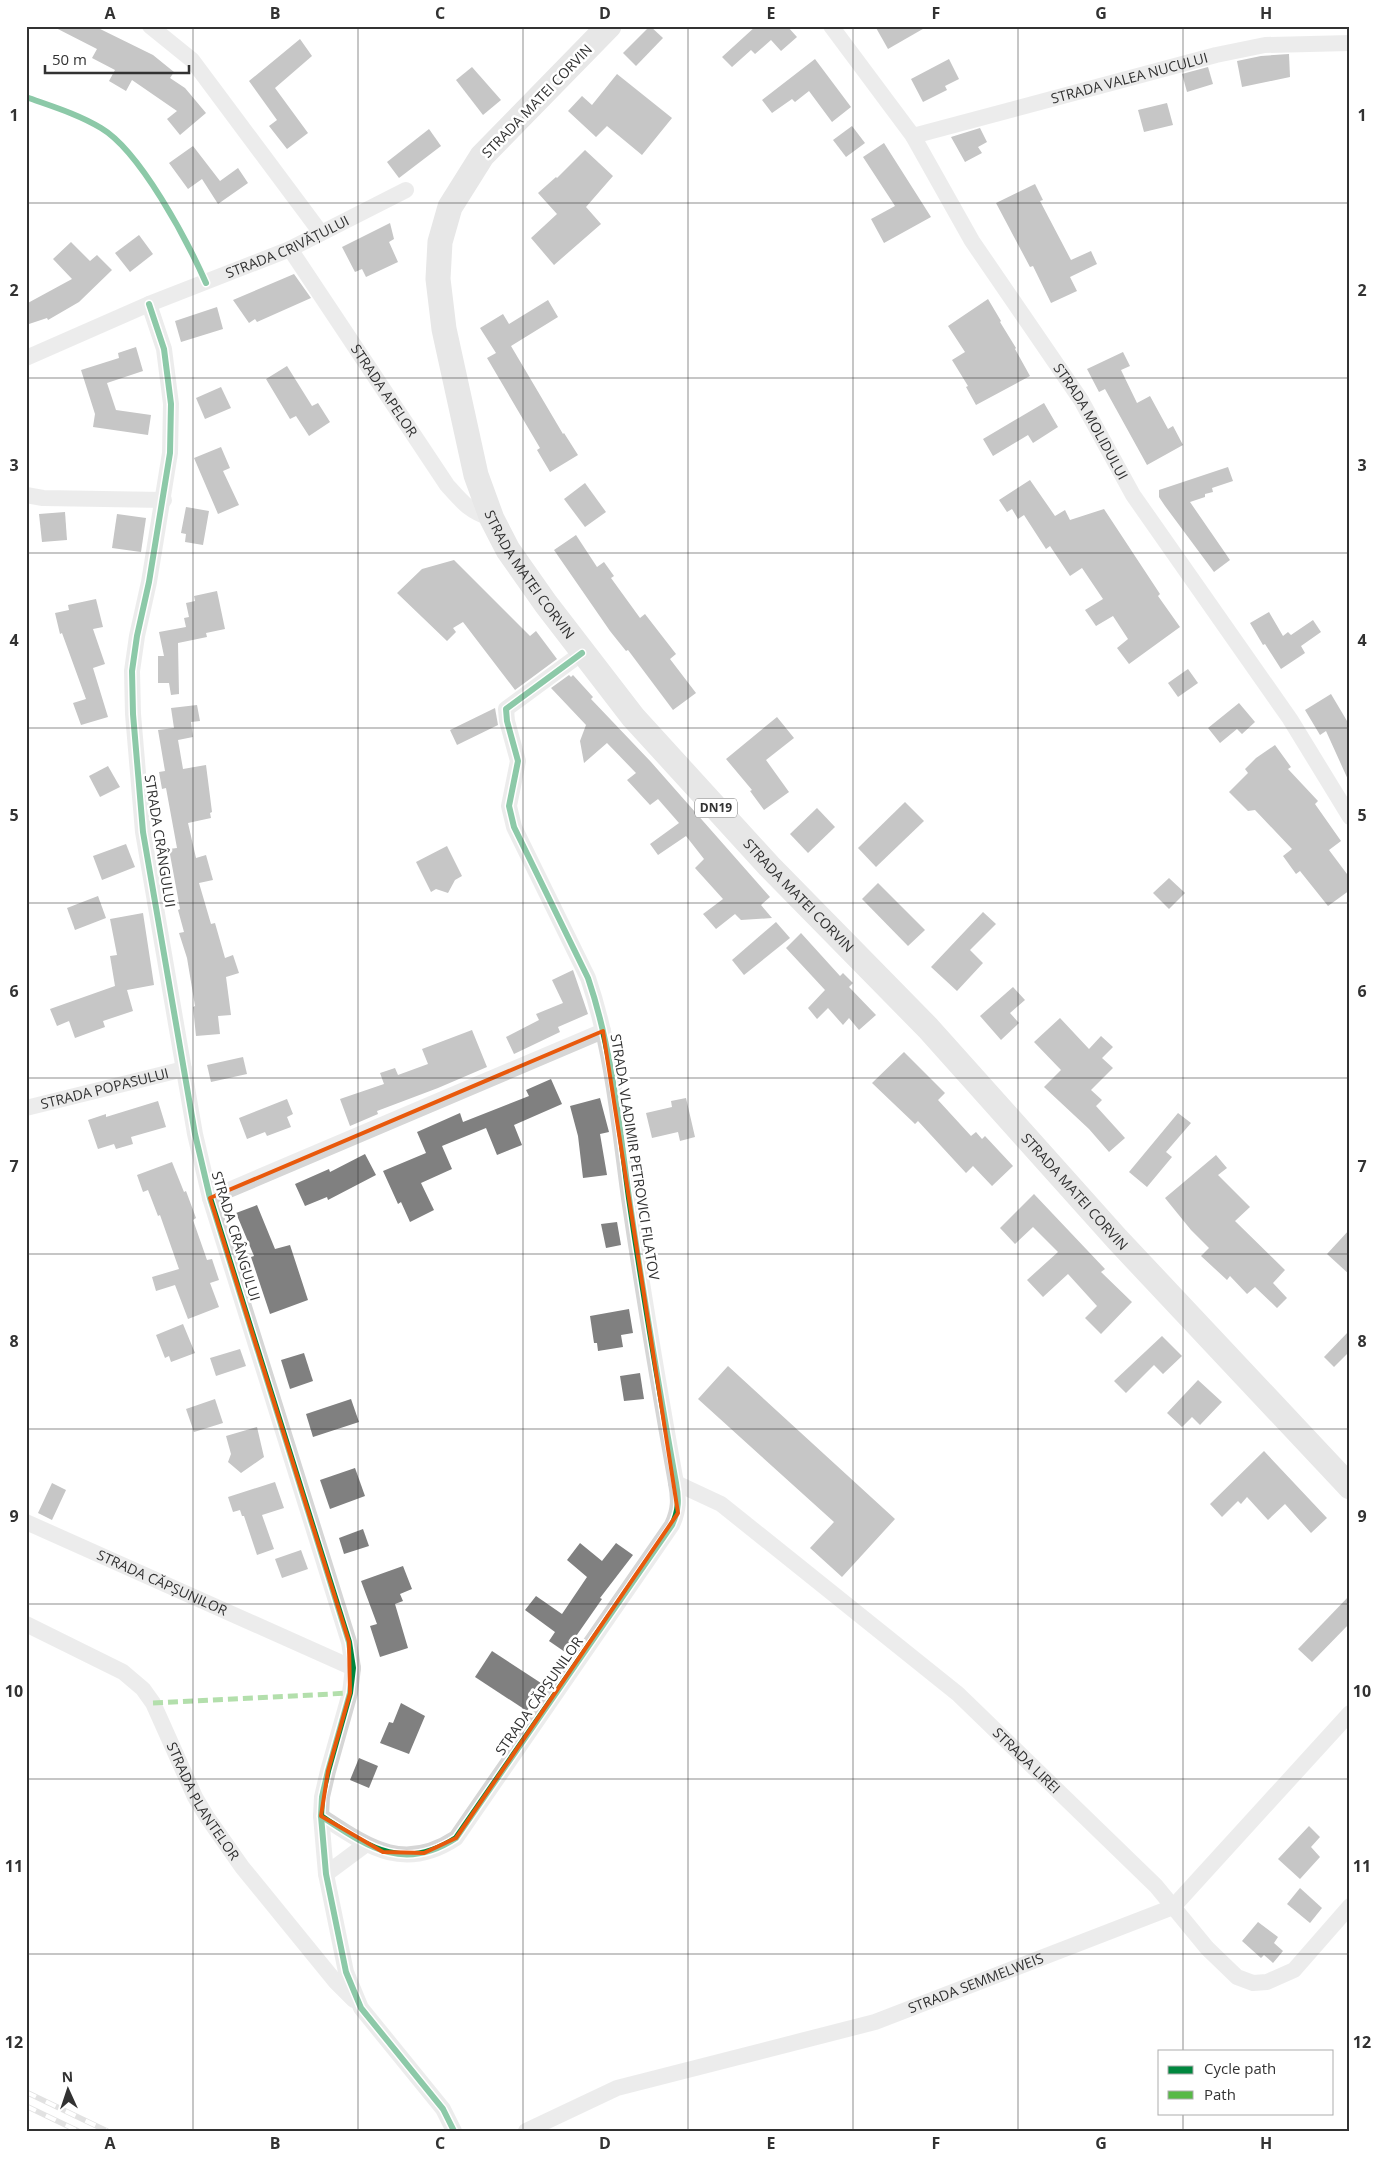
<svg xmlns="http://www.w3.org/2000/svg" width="1376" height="2157" font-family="'Open Sans',sans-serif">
  <rect width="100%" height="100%" fill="#fff"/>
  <g fill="#808080">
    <polygon points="52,26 94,26 153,55 174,72 170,78 185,88 206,113 180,135 167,119 177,111 132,80 126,91 109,81 115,70 92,58 97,49"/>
    <polygon points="650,26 663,38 636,66 623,53"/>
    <polygon points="756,26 787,26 797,37 781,51 771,40 755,54 751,50 732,67 722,57"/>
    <polygon points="875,26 928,26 888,49"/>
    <polygon points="300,39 312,56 275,88 308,133 287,149 269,126 277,120 249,81"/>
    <polygon points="1289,54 1290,77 1242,87 1237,61 1261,56"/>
    <polygon points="815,59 851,107 832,122 809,91 795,102 792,99 772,113 762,100"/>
    <polygon points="949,59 959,79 945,86 947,90 923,102 911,79"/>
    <polygon points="472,67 501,100 483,115 456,80"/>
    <polygon points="1208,67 1213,84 1187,92 1182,74"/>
    <polygon points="617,74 672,118 642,155 607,126 596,137 568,111 582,96 592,105"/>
    <polygon points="1167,103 1173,125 1144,132 1138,110"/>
    <polygon points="852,126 865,143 846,157 833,140"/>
    <polygon points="980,128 987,142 978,147 982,153 965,162 951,137"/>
    <polygon points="429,129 441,146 399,178 387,162"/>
    <polygon points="884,143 931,217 884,243 871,219 895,206 863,157"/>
    <polygon points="193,146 220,181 238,168 248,183 218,204 202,179 188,189 169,163"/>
    <polygon points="585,150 613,176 586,207 601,224 554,265 531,238 557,214 538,193 556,177 557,178"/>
    <polygon points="1035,184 1043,200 1040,201 1071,260 1091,251 1097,264 1070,277 1077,291 1051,303 1033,266 1030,267 996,203"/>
    <polygon points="390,223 394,239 389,242 398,262 366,277 362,269 355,272 342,247"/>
    <polygon points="139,235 153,254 130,272 115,253"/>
    <polygon points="71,242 90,261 97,255 112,270 79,302 48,320 47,318 26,325 26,304 72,279 53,259"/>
    <polygon points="294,274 311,298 257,322 255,319 249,323 233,300"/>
    <polygon points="988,299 1001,321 1000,322 1016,348 1015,349 1030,376 976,405 966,387 968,386 952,360 965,352 948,326"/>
    <polygon points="548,300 558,317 511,346 563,434 564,433 578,455 550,472 537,450 540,448 487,358 496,353 480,328 503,314 509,324"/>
    <polygon points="217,307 223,329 181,342 175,321"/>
    <polygon points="136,347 143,371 107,383 116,410 151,415 148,435 93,427 95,414 81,370 119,358 118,353"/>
    <polygon points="1123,352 1130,366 1121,370 1137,403 1150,396 1168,429 1173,426 1183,445 1147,465 1105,389 1099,392 1087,369"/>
    <polygon points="287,366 312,406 318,403 330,422 309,436 296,416 290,419 266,379"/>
    <polygon points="221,387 231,408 205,419 196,398"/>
    <polygon points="1044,403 1058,427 1033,443 1028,435 993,456 983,439"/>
    <polygon points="221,447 230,468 223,471 239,505 218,514 194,458"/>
    <polygon points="1228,467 1233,481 1212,488 1213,492 1205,494 1205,497 1190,502 1230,560 1214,572 1165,506 1159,497 1159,490"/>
    <polygon points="1030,480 1055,516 1065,510 1070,520 1104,509 1160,594 1158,596 1180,627 1129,664 1117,648 1128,639 1113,616 1096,626 1085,610 1103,599 1082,568 1070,576 1050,546 1046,549 1024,515 1018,519 1012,509 1007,512 999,500"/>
    <polygon points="585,483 606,512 585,527 564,499"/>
    <polygon points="186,507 209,511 203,545 185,542 186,534 181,533"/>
    <polygon points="65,512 67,540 42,542 39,514"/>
    <polygon points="117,514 146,518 141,552 112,548"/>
    <polygon points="576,535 597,567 604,562 614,576 611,578 640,618 645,614 676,654 670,659 696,693 673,710 628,650 626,651 610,631 554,550"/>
    <polygon points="454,560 530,636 536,631 557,659 515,690 463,622 453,628 456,632 447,641 397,593 422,569"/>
    <polygon points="217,591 225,629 206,633 207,637 178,643 179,694 171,695 169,683 158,683 158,656 164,656 159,632 186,627 184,618 189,617 186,603 195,601 194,596"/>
    <polygon points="96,599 103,627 93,629 105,664 93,668 108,717 81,725 73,703 86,699 62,633 60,634 55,613 69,610 68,605"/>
    <polygon points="1269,612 1283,636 1288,632 1291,635 1313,620 1321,632 1301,646 1305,653 1281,669 1265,644 1263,645 1250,623"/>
    <polygon points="1188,669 1198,683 1178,697 1168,683"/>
    <polygon points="569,675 571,677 573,675 593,697 591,699 651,762 770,897 761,905 772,918 741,920 735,914 716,929 703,914 723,899 695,868 704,859 686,836 658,855 650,844 679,823 658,799 650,805 627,780 636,773 607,743 584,763 580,741 586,725 551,688"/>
    <polygon points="1331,694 1350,726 1350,784 1326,731 1320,735 1305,710"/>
    <polygon points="1239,703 1255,722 1242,734 1237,729 1220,743 1208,728"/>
    <polygon points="197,705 200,721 191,722 193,737 178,740 183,769 206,765 212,812 210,813 211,818 188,823 196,858 206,855 211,873 213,880 199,883 211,924 215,923 225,958 233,955 239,973 226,977 231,1015 218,1016 220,1034 196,1036 193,1007 195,1006 187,958 179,933 184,932 178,910 180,909 169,849 177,848 166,788 162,789 159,772 165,771 158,730 174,728 171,708"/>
    <polygon points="495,708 498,725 457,745 450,730"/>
    <polygon points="777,717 794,738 766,760 789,792 764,810 750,791 752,790 726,759"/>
    <polygon points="1275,745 1291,767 1288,769 1318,801 1315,804 1341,841 1329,850 1350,878 1350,890 1328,906 1300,871 1296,874 1283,856 1292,849 1255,810 1248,811 1229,792 1248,773 1245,769 1256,758"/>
    <polygon points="108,766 120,787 100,797 89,776"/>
    <polygon points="905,802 924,821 876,867 858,848"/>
    <polygon points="817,808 835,827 808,853 790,834"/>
    <polygon points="126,844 135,867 102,880 93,856"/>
    <polygon points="447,846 462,876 455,880 448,893 436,889 431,892 416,862"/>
    <polygon points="1169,878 1185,893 1169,909 1153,893"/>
    <polygon points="878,883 925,930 908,946 862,899"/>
    <polygon points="98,896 106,918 75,930 67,908"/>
    <polygon points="983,912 996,924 970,950 983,963 957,991 931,967"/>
    <polygon points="143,913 154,985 127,990 133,1011 103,1021 105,1027 75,1038 69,1021 57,1026 50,1009 115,986 110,956 117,955 110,919"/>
    <polygon points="776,922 790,938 744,975 732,960"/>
    <polygon points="801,933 840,976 843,973 853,983 849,987 876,1015 859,1030 849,1018 843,1025 828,1008 817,1019 808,1008 825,990 786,948"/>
    <polygon points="573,970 588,1014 558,1027 560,1032 514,1054 506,1037 539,1020 536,1014 563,1003 552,980"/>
    <polygon points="1013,987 1025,1000 1010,1013 1019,1023 1001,1040 980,1016"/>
    <polygon points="1060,1018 1089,1049 1101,1036 1113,1047 1102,1058 1113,1068 1091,1090 1102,1100 1096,1106 1125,1138 1109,1152 1089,1129 1044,1087 1061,1070 1034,1042"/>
    <polygon points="472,1030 487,1067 438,1088 377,1111 378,1114 350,1126 340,1099 384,1084 380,1073 395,1068 398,1075 428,1064 422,1049"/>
    <polygon points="904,1052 945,1093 938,1100 971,1136 976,1132 982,1139 985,1136 1013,1166 992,1186 973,1166 966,1173 918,1121 915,1124 872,1083"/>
    <polygon points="243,1057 247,1074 211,1082 207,1065"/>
    <polygon points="551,1079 562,1104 514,1125 522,1145 497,1155 486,1128 442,1146 452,1169 421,1183 434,1210 410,1222 401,1202 398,1204 383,1171 426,1153 417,1132 460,1113 463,1122 529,1096 526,1090"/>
    <polygon points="600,1098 609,1132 600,1134 607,1175 583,1178 578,1136 570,1106"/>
    <polygon points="686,1098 695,1137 680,1141 678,1132 652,1138 646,1113 672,1107 671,1101"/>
    <polygon points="287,1099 293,1114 287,1117 291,1127 267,1136 265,1132 247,1139 239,1118"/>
    <polygon points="158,1101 166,1127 131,1137 133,1144 116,1149 114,1144 98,1149 88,1120 106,1114 106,1117"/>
    <polygon points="1178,1113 1191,1123 1166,1152 1172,1157 1147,1187 1129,1172"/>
    <polygon points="365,1154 376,1175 328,1200 327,1197 305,1206 295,1184 329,1169 330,1172"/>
    <polygon points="1216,1155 1227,1168 1218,1175 1250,1207 1235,1221 1285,1270 1273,1283 1287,1298 1277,1308 1255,1287 1247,1294 1230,1276 1227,1280 1201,1256 1209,1248 1191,1230 1165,1198"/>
    <polygon points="172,1162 184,1192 186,1191 196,1218 193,1220 207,1260 212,1259 219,1280 210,1283 219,1307 188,1319 175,1285 156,1291 152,1277 179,1269 160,1215 158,1216 148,1190 143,1192 137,1175"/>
    <polygon points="1034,1194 1105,1269 1101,1272 1132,1302 1101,1334 1085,1318 1097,1306 1068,1274 1043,1297 1027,1280 1058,1252 1033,1227 1015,1244 1000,1228"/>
    <polygon points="257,1205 275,1249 290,1245 308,1300 270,1314 251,1257 254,1256 236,1213"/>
    <polygon points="617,1222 621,1245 606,1248 601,1224"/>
    <polygon points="1350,1229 1350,1275 1327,1254"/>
    <polygon points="629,1309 633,1333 621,1335 623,1347 598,1351 597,1343 594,1343 590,1316"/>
    <polygon points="183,1324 195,1353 171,1362 169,1356 165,1358 156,1335"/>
    <polygon points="1350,1330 1350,1351 1334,1367 1324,1357"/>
    <polygon points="1162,1336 1182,1356 1163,1374 1154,1365 1126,1393 1114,1381"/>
    <polygon points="240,1349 246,1366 216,1376 210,1358"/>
    <polygon points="304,1353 313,1381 290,1389 281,1360"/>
    <polygon points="728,1366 895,1519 842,1577 810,1548 834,1522 698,1399"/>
    <polygon points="640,1373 644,1399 624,1401 620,1376"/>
    <polygon points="1198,1380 1222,1402 1200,1425 1192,1417 1182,1427 1167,1413"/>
    <polygon points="215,1399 223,1423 194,1432 186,1409"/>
    <polygon points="351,1399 359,1422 313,1437 306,1414"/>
    <polygon points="257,1427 264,1457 241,1473 228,1462 231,1454 226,1436"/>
    <polygon points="1264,1451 1327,1518 1311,1533 1285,1504 1268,1520 1247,1497 1241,1504 1238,1501 1222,1517 1210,1504"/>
    <polygon points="355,1468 365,1496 330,1509 320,1480"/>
    <polygon points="275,1482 284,1508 262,1515 274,1549 257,1555 244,1516 242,1516 240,1510 233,1512 228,1497"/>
    <polygon points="52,1483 66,1490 52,1520 38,1513"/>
    <polygon points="363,1529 369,1546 344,1554 339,1538"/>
    <polygon points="580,1543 602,1561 616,1543 633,1555 600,1598 602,1599 565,1652 549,1641 555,1632 525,1610 536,1596 562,1614 587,1577 567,1560"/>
    <polygon points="301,1550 308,1569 282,1578 275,1559"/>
    <polygon points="403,1566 412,1589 400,1594 403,1601 395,1604 408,1648 380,1657 370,1626 377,1624 361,1581"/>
    <polygon points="1350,1595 1350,1623 1312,1662 1298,1649"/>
    <polygon points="492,1651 544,1685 527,1711 475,1677"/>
    <polygon points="401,1703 425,1716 409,1754 380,1743 389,1722 393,1723"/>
    <polygon points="359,1758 378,1766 369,1788 350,1780"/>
    <polygon points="1309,1826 1320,1837 1311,1847 1320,1857 1300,1879 1278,1859"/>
    <polygon points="1300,1888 1322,1908 1310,1923 1287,1904"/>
    <polygon points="1258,1922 1278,1937 1274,1943 1283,1951 1273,1963 1264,1955 1261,1958 1242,1941"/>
  </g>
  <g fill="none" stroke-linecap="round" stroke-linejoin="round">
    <g stroke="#d6d6d6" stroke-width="16">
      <polyline points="150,26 192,60 321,233"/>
      <path id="s1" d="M 831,26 L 913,136 L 972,241 L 1081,400 L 1133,495 L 1290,719 L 1350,817"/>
      <path id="s2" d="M 913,136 L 1216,55 L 1265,45 L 1350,43"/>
      <path id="s3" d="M 290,249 L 447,485 C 463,503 469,511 492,519"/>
      <polyline points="149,304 164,349 171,404 170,453 149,582 137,636 132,671 133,714 143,832 195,1134 210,1198 349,1642 353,1668 350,1693 328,1771 322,1797 321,1816 326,1874 346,1972 361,2008 443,2109 454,2131"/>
      <path id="s4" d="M 26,358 L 149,304 L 290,249 L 406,190"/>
      <polyline points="26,495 43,498 164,500"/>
      <path id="s5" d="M 26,1108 L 184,1069"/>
      <polyline points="210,1198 603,1031"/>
      <path id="s6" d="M 676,1483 L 721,1504 L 958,1694 L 1156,1886 L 1207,1948 L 1237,1977 L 1253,1983 L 1267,1982 L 1294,1970 L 1350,1906"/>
      <path id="s7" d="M 26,1522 L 353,1668"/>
      <path id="s8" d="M 26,1624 L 123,1672 L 143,1689 L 153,1703 L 195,1797 L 207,1817 L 242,1867 L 335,1981 L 354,2000"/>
      <path d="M 321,1816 C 367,1846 403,1873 456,1838 L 672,1525 C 679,1510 679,1499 676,1483 C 659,1388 643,1293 629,1198 C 619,1125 612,1048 588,978 L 514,827 L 509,806 L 518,761 L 507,721 L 506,709 L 582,653"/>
      <polyline points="326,1874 365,1845"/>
      <path id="s9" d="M 526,2131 L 617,2088 L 875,2022 L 1173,1907 L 1350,1713"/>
    </g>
    <path stroke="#c9c9c9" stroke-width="25" id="s10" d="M 609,26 L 482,156 L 450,207 L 440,242 L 438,279 L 444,329 L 476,475 L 492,519 L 508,550 L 546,604 L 633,717 L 769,866 L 928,1028 L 1117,1239 L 1350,1487"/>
    <defs>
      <g id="rail">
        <polyline points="26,2092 107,2131"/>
        <polyline points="26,2106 78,2131"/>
      </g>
    </defs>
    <use href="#rail" stroke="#bebebe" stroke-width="5.5"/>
    <use href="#rail" stroke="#fff" stroke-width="4" stroke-dasharray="11" stroke-linecap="butt"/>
    <polyline stroke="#58b947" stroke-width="5" stroke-dasharray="10 5" stroke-linecap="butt" points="153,1703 350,1693"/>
    <defs>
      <g id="cycleway">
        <path d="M 26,97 C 51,106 78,114 101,128 C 140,151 187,240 206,283"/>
        <polyline points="149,304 164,349 171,404 170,453 149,582 137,636 132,671 133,714 143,832 195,1134 210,1198 349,1642 353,1668 350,1693 328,1771 322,1797 321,1816 326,1874 346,1972 361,2008 443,2109 454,2131"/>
        <path d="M 321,1816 C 367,1846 403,1873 456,1838 L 672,1525 C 679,1510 679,1499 676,1483 C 659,1388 643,1293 629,1198 C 619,1125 612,1048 588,978 L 514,827 L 509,806 L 518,761 L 507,721 L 506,709 L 582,653"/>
      </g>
    </defs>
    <use href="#cycleway" stroke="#fff" stroke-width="9"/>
    <use href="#cycleway" stroke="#00873e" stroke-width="6"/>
  </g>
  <path d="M0 0H1376V2157H0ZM 603,1031 L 678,1513 L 456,1838 L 424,1853 L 383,1852 L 321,1816 L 328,1771 L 350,1693 L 349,1642 L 210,1198 Z" fill="#fff" fill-opacity=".55" fill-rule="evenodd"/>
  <path fill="none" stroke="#e8590c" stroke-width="4" stroke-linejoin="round" d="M 603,1031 L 678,1513 L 456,1838 L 424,1853 L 383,1852 L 321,1816 L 328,1771 L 350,1693 L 349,1642 L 210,1198 Z"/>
  <path fill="none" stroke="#323232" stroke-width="1" stroke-opacity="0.55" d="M 193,26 L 193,2131M 358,26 L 358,2131M 523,26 L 523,2131M 688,26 L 688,2131M 853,26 L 853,2131M 1018,26 L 1018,2131M 1183,26 L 1183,2051M 26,203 L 1350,203M 26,378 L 1350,378M 26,553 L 1350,553M 26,728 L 1350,728M 26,903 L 1350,903M 26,1078 L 1350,1078M 26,1254 L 1350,1254M 26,1429 L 1350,1429M 26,1604 L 1350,1604M 26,1779 L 1350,1779M 26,1954 L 1350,1954M 1183,2113 L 1183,2131"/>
  <g text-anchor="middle" stroke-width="5" stroke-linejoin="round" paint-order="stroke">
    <rect fill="#fff" stroke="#707070" stroke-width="1" x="695" y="798.5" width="42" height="19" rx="4"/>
    <g font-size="12" font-weight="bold" fill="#323232">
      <text x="716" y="812">DN19</text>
    </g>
    <g font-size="14" fill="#323232" stroke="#fff">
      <text dy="5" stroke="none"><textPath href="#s2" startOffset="224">STRADA VALEA NUCULUI</textPath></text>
      <text transform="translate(537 101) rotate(-46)" y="5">STRADA MATEI CORVIN</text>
      <text dy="5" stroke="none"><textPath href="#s4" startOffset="284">STRADA CRIVĂȚULUI</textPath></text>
      <text dy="5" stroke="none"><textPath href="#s3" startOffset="170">STRADA APELOR</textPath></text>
      <text dy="5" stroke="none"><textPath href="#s1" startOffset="474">STRADA MOLIDULUI</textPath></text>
      <text dy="5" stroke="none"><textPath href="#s10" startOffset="629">STRADA MATEI CORVIN</textPath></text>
      <text transform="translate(160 841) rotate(81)" y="5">STRADA CRÂNGULUI</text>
      <text dy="5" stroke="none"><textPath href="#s10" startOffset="1049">STRADA MATEI CORVIN</textPath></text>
      <text dy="5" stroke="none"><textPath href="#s5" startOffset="81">STRADA POPASULUI</textPath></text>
      <text transform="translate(635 1157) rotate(81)" y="5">STRADA VLADIMIR PETROVICI FILATOV</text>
      <text dy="5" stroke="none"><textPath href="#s10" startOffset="1454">STRADA MATEI CORVIN</textPath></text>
      <text transform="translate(236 1236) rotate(73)" y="5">STRADA CRÂNGULUI</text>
      <text dy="5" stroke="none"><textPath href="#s7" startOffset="149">STRADA CĂPȘUNILOR</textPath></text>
      <text transform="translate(539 1696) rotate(-55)" y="5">STRADA CĂPȘUNILOR</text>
      <text dy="5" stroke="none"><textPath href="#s6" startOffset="449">STRADA LIREI</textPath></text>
      <text dy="5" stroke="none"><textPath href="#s8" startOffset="262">STRADA PLANTELOR</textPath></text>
      <text dy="5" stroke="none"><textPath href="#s9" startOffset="475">STRADA SEMMELWEIS</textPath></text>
    </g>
  </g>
  <rect width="1376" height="2157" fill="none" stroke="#ffffff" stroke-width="55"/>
  <rect x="1158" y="2050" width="175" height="65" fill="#ffffff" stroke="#adadad"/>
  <rect x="1168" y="2066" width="25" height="8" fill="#00873e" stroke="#adadad"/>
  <text x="1204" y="2074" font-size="15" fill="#323232">Cycle path</text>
  <rect x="1168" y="2091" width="25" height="8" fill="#58b947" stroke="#adadad"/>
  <text x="1204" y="2100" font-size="15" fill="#323232">Path</text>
  <g transform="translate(68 2090) rotate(357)" stroke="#ffffff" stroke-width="4" paint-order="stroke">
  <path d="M0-4L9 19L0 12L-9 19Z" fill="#323232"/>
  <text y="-8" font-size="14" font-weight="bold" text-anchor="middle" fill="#323232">N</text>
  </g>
  <path d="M45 65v8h144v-8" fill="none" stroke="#323232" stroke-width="2.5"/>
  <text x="52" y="65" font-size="15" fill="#323232" stroke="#ffffff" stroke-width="4" paint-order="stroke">50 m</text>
  <rect x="28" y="28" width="1320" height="2102" fill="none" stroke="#323232" stroke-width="2"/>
  <g font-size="16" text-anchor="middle" font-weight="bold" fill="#323232">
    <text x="110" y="19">A</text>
    <text x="275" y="19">B</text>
    <text x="440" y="19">C</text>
    <text x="605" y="19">D</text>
    <text x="771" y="19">E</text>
    <text x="936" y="19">F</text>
    <text x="1101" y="19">G</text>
    <text x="1266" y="19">H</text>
    <text x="14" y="121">1</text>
    <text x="1362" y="121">1</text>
    <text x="14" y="296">2</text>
    <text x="1362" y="296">2</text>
    <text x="14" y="471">3</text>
    <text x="1362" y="471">3</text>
    <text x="14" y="646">4</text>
    <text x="1362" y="646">4</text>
    <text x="14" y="821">5</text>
    <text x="1362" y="821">5</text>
    <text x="14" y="997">6</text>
    <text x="1362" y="997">6</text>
    <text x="14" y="1172">7</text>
    <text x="1362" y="1172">7</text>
    <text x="14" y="1347">8</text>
    <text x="1362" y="1347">8</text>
    <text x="14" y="1522">9</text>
    <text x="1362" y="1522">9</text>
    <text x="14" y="1697">10</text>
    <text x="1362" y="1697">10</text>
    <text x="14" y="1872">11</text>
    <text x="1362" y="1872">11</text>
    <text x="14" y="2048">12</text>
    <text x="1362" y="2048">12</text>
    <text x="110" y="2149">A</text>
    <text x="275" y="2149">B</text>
    <text x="440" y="2149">C</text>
    <text x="605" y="2149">D</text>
    <text x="771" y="2149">E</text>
    <text x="936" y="2149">F</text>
    <text x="1101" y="2149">G</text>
    <text x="1266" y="2149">H</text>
  </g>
</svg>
